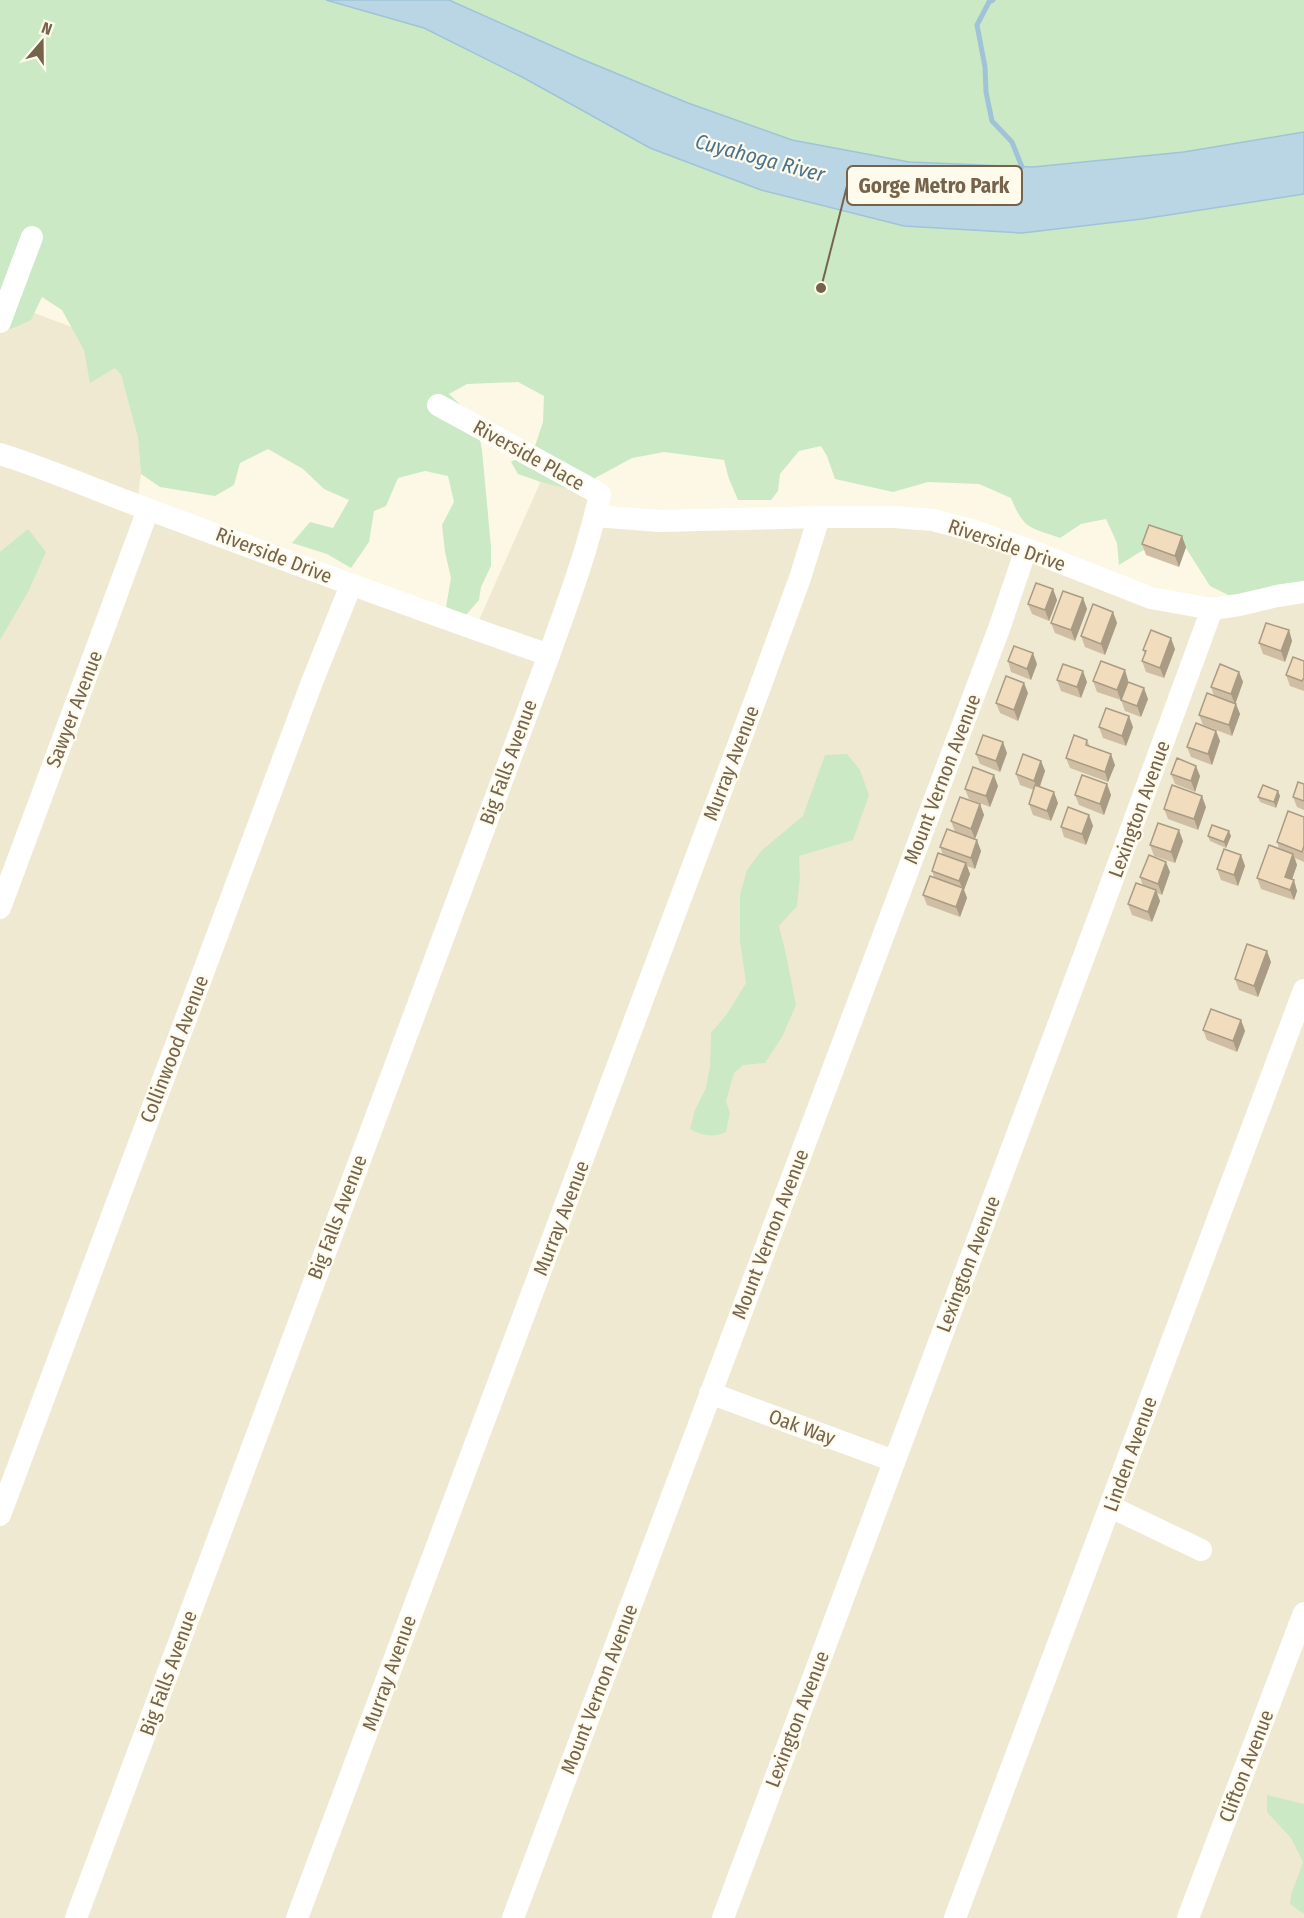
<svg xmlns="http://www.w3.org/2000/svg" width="1304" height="1918" font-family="'Fira Sans Condensed',sans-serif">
  <rect width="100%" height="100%" fill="#fcf8e5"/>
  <polygon fill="#f0e9d1" points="7,303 88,333 121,375 138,438 141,474 137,505 475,629 548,465 600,494 595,515 894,517 1212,609 1304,592 1304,1918 0,1918 0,322"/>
  <g fill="#cbe9c4">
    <path d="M 0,0 L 1304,0 L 1304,585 L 1234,598 L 1210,586 L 1177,534 L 1140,552 L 1119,565 L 1117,543 L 1106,519 L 1081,524 L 1060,538 C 1029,527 1024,530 1011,498 L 979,484 L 928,482 L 893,492 L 835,479 L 827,456 L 821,446 L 799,451 L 780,474 L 778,491 L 771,500 L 738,500 L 729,479 L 724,460 L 664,452 L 632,458 L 573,490 L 541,482 L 518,474 L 511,462 L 534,449 L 543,422 L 544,396 L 518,382 L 467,384 L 449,394 L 476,419 L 482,450 L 491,547 L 491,566 L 481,587 L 479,600 L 465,616 L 446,607 L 451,578 L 445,552 L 442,525 L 454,502 L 448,476 L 425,471 L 398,478 L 386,506 L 374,511 L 369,542 L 351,568 L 327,554 L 292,543 L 310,522 L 333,528 L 349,500 L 324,489 L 303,469 L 268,449 L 240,463 L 234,485 L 215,496 L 160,487 L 141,474 L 138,438 L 121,375 L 115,368 L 90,383 L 84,350 L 62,310 L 42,297 L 31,320 L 11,329 L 0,326 Z"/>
    <polygon points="28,529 46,552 28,592 0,640 0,552"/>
    <path d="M 847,754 L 860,770 L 869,795 L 853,840 L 799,856 L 800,876 L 797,906 L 779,926 L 786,954 L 796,1005 L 782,1037 L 765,1063 L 743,1065 L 734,1073 L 726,1101 L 730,1113 L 726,1132 C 713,1138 702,1136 690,1129 L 695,1110 L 706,1088 L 710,1067 L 711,1033 L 727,1014 L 746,983 L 740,940 L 740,895 L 747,870 L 762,850 L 803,816 L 825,755 Z"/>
    <polygon points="1267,1795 1304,1804 1304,1914 1290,1904 1291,1895 1303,1862 1291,1838 1267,1812"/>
  </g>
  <polygon fill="#bad6e5" stroke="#a0c3d7" stroke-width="1.5" points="326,0 449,0 579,58 688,103 792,140 909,162 1033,167 1184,152 1304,132 1304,194 1142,219 1022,233 904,226 761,190 650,148 524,78 424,28"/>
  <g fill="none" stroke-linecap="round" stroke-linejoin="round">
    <polyline stroke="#a0c3d7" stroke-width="5" points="993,0 989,2 977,25 985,67 986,92 992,121 1012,142 1022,167"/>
    <g stroke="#fff" stroke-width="22">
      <polyline points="0,322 32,237"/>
      <path d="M 0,454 C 51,470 100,492 150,510 C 282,559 415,609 549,655"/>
      <polyline points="595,516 659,521 819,517 894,517 933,520 971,530 1026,549 1151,598 1212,609 1239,605 1277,596 1304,592"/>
      <polyline points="0,908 148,510"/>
      <polyline points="710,1393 894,1461"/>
      <polyline points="1111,1507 1201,1550"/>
      <polyline points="0,1515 312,682 351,585"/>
      <path d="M 76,1918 L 549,655 C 568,602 588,549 600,494 L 438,405"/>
      <polyline points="297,1918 756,698 800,578 819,517"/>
      <polyline points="513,1918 1000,626 1026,549"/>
      <polyline points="723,1918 1101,911 1212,609"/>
      <polyline points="955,1918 1304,990"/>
      <polyline points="1188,1918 1304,1613"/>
    </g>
  </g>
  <g fill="#cfbea3">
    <polygon points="1142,544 1186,547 1179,567 1146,555"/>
    <polygon points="1053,589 1057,600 1049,621 1032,614 1028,604"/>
    <polygon points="1083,598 1087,609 1075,641 1055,633 1051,623"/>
    <polygon points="1113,612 1117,623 1105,655 1085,647 1081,636"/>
    <polygon points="1289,630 1292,641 1285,662 1263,654 1259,643"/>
    <polygon points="1175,649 1164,678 1146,672 1142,661 1145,654 1143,650"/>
    <polygon points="1008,661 1037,664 1031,680 1011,672"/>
    <polygon points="1304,661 1304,691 1290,686 1286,675"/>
    <polygon points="1239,672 1243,682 1235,703 1240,714 1232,736 1203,725 1199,715 1214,696 1211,687"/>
    <polygon points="1057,680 1087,682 1081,698 1061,691"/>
    <polygon points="1128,680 1128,682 1148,699 1141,717 1125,711 1121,700 1097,692 1093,681"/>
    <polygon points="1028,693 1018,721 1000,713 996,703"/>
    <polygon points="1099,727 1133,727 1126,746 1103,738"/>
    <polygon points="1216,731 1220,741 1212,765 1191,757 1187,747"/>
    <polygon points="1087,740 1090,747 1115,765 1108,782 1070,768 1066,758"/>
    <polygon points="1007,753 1000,772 980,764 976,754"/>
    <polygon points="1041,761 1045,771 1040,787 1058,803 1051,821 1033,815 1029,804 1034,790 1020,785 1016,774"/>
    <polygon points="1171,774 1200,776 1195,792 1175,784"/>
    <polygon points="1107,784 1111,795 1104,815 1079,805 1075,795"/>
    <polygon points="1304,784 1304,810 1297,807 1293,797"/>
    <polygon points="998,786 990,807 969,799 965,789"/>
    <polygon points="1278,791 1280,796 1276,808 1260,802 1258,797"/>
    <polygon points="980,804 984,815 975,839 981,851 975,869 967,866 970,874 964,890 967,898 960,917 927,905 923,895 934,877 932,871 943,855 940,847 955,832 951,821"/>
    <polygon points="1206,807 1198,830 1168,819 1164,809"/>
    <polygon points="1089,815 1093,826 1086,845 1064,837 1061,827"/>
    <polygon points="1304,817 1304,862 1295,858 1297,865 1292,879 1297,891 1294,900 1261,889 1257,878 1279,849 1277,842"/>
    <polygon points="1208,836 1231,836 1226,848 1210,841"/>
    <polygon points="1183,841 1175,863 1154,856 1150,845"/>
    <polygon points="1241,855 1245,866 1238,886 1221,880 1217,869"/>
    <polygon points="1170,872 1162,895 1157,893 1160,901 1152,922 1132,915 1128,904 1143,886 1140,877"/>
    <polygon points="1271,962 1258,997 1239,990 1235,979"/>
    <polygon points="1241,1020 1245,1031 1237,1052 1207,1040 1203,1030"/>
  </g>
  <g fill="#a99b84">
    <polygon points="1182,536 1186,547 1179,567 1175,556"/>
    <polygon points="1053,589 1057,600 1049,621 1045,610"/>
    <polygon points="1083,598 1087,609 1075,641 1071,630"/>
    <polygon points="1113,612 1117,623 1105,655 1101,644"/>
    <polygon points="1289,630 1292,641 1285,662 1281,651"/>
    <polygon points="1171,638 1175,649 1164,678 1160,668"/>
    <polygon points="1033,653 1037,664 1031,680 1027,669"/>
    <polygon points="1125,670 1128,680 1121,701 1117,690"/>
    <polygon points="1083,671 1087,682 1081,698 1077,687"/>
    <polygon points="1239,672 1243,682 1235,705 1231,694"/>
    <polygon points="1024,683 1028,693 1018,721 1014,710"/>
    <polygon points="1144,688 1148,699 1141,717 1137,706"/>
    <polygon points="1236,704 1240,714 1232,736 1229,725"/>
    <polygon points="1129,716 1133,727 1126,746 1122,736"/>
    <polygon points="1216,731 1220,741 1212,765 1208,754"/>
    <polygon points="1003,742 1007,753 1000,772 996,761"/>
    <polygon points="1111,754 1115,765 1108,782 1105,772"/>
    <polygon points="1041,761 1045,771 1038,791 1034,781"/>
    <polygon points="1196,766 1200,776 1195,792 1191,781"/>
    <polygon points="994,775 998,786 990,807 986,796"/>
    <polygon points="1107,784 1111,795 1104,815 1100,804"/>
    <polygon points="1278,791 1280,796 1276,808 1274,802"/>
    <polygon points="1054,792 1058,803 1051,821 1047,811"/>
    <polygon points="1202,796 1206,807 1198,830 1194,819"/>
    <polygon points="980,804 984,815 975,839 971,829"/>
    <polygon points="1089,815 1093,826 1086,845 1082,834"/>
    <polygon points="1179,830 1183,841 1175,863 1171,852"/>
    <polygon points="1229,831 1231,836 1226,848 1224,842"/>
    <polygon points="977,840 981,851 975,869 971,858"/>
    <polygon points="1293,854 1297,865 1289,888 1285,877"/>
    <polygon points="1241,855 1245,866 1238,886 1234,875"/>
    <polygon points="1166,862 1170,872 1162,895 1158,884"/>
    <polygon points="966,863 970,874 964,890 967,898 960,917 956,907 963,889 959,881"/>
    <polygon points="1294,880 1297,891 1294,900 1290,890"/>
    <polygon points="1156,890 1160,901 1152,922 1148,912"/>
    <polygon points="1267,951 1271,962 1258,997 1254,986"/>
    <polygon points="1241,1020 1245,1031 1237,1052 1233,1041"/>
  </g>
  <g fill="#f1ddbd" stroke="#a99b84" stroke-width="1.5">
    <polygon points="1149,525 1182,536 1175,556 1142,544"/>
    <polygon points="1036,583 1053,589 1045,610 1028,604"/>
    <polygon points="1063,591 1083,598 1071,630 1051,623"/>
    <polygon points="1093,604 1113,612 1101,644 1081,636"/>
    <polygon points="1266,623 1289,630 1281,651 1259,643"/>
    <polygon points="1151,630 1171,638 1160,668 1142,661 1146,651 1143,650"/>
    <polygon points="1014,646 1033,653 1027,669 1008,661"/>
    <polygon points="1293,657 1304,661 1304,678 1302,681 1286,675"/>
    <polygon points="1101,661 1125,670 1117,690 1093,681"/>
    <polygon points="1063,664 1083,671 1077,687 1057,680"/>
    <polygon points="1220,664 1239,672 1231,694 1211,687"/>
    <polygon points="1006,676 1024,683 1014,710 996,703"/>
    <polygon points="1128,682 1144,688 1137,706 1121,700"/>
    <polygon points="1207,693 1236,704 1229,725 1199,715"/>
    <polygon points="1106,708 1129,716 1122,736 1099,727"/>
    <polygon points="1196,723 1216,731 1208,754 1187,747"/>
    <polygon points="983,735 1003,742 996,761 976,754"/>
    <polygon points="1074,735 1087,740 1086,745 1111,754 1105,772 1066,758"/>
    <polygon points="1023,754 1041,761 1034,781 1016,774"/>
    <polygon points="1177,758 1196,766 1191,781 1171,774"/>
    <polygon points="973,767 994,775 986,796 965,789"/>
    <polygon points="1082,775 1107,784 1100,804 1075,795"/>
    <polygon points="1298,782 1304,784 1304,801 1293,797"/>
    <polygon points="1035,785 1054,792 1047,811 1029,804"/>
    <polygon points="1172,785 1202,796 1194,819 1164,809"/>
    <polygon points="1263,785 1278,791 1274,802 1258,797"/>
    <polygon points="960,797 980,804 971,829 951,821"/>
    <polygon points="1068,807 1089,815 1082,834 1061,827"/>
    <polygon points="1288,811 1304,817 1304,846 1302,852 1277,842"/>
    <polygon points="1158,823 1179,830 1171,852 1150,845"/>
    <polygon points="1212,825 1229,831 1224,842 1208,836"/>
    <polygon points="947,829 977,840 971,858 940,847"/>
    <polygon points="1269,845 1293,854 1285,877 1294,880 1290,890 1257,878"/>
    <polygon points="1224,849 1241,855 1234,875 1217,869"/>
    <polygon points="938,853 966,863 959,881 932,871"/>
    <polygon points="1149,855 1166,862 1158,884 1140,877"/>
    <polygon points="930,876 963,888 956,907 923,895"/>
    <polygon points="1136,883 1156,890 1148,912 1128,904"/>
    <polygon points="1247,944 1267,951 1254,986 1235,979"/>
    <polygon points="1211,1009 1241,1020 1233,1041 1203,1030"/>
  </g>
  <g text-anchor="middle" stroke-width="4.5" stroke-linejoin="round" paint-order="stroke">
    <g font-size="20" fill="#75634b" stroke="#fffbec">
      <text transform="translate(529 455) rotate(29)" y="7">Riverside Place</text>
      <text transform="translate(1007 545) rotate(19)" y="7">Riverside Drive</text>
      <text transform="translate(274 555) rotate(21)" y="7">Riverside Drive</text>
      <text transform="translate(74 709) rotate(-69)" y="7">Sawyer Avenue</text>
      <text transform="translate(508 762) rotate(-70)" y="7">Big Falls Avenue</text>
      <text transform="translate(731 763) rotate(-69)" y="7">Murray Avenue</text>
      <text transform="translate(942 779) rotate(-69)" y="7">Mount Vernon Avenue</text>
      <text transform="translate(1139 809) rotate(-70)" y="7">Lexington Avenue</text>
      <text transform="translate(174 1049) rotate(-69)" y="7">Collinwood Avenue</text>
      <text transform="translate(337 1217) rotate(-69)" y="7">Big Falls Avenue</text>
      <text transform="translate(561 1218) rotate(-69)" y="7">Murray Avenue</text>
      <text transform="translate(770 1234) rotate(-69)" y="7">Mount Vernon Avenue</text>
      <text transform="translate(968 1264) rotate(-69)" y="7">Lexington Avenue</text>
      <text transform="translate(802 1427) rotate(20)" y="7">Oak Way</text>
      <text transform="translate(1130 1454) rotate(-70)" y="7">Linden Avenue</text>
      <text transform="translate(168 1673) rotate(-70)" y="7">Big Falls Avenue</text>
      <text transform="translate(389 1673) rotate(-70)" y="7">Murray Avenue</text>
      <text transform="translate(599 1689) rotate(-69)" y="7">Mount Vernon Avenue</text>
      <text transform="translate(797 1719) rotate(-69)" y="7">Lexington Avenue</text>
      <text transform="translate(1246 1766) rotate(-69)" y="7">Clifton Avenue</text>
    </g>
    <g font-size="21" font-style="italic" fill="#48748f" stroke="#fffbec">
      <text transform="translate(760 158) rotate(15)" y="7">Cuyahoga River</text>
    </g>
  </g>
  <path fill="none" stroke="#75634b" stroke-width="2" d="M821 288L847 186"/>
  <circle fill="#75634b" stroke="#fffbec" stroke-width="2" cx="821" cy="288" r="6"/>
  <rect fill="#fffbec" stroke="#75634b" stroke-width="2" x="847" y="166" width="175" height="39" rx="6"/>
  <g font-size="21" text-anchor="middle" font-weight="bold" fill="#75634b">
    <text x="934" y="193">Gorge Metro Park</text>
  </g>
  <g transform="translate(42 42) rotate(20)" stroke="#fffbec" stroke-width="4.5" paint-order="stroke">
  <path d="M0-4.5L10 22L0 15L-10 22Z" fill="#75634b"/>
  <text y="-9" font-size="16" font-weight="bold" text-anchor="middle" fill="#75634b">N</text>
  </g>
</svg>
